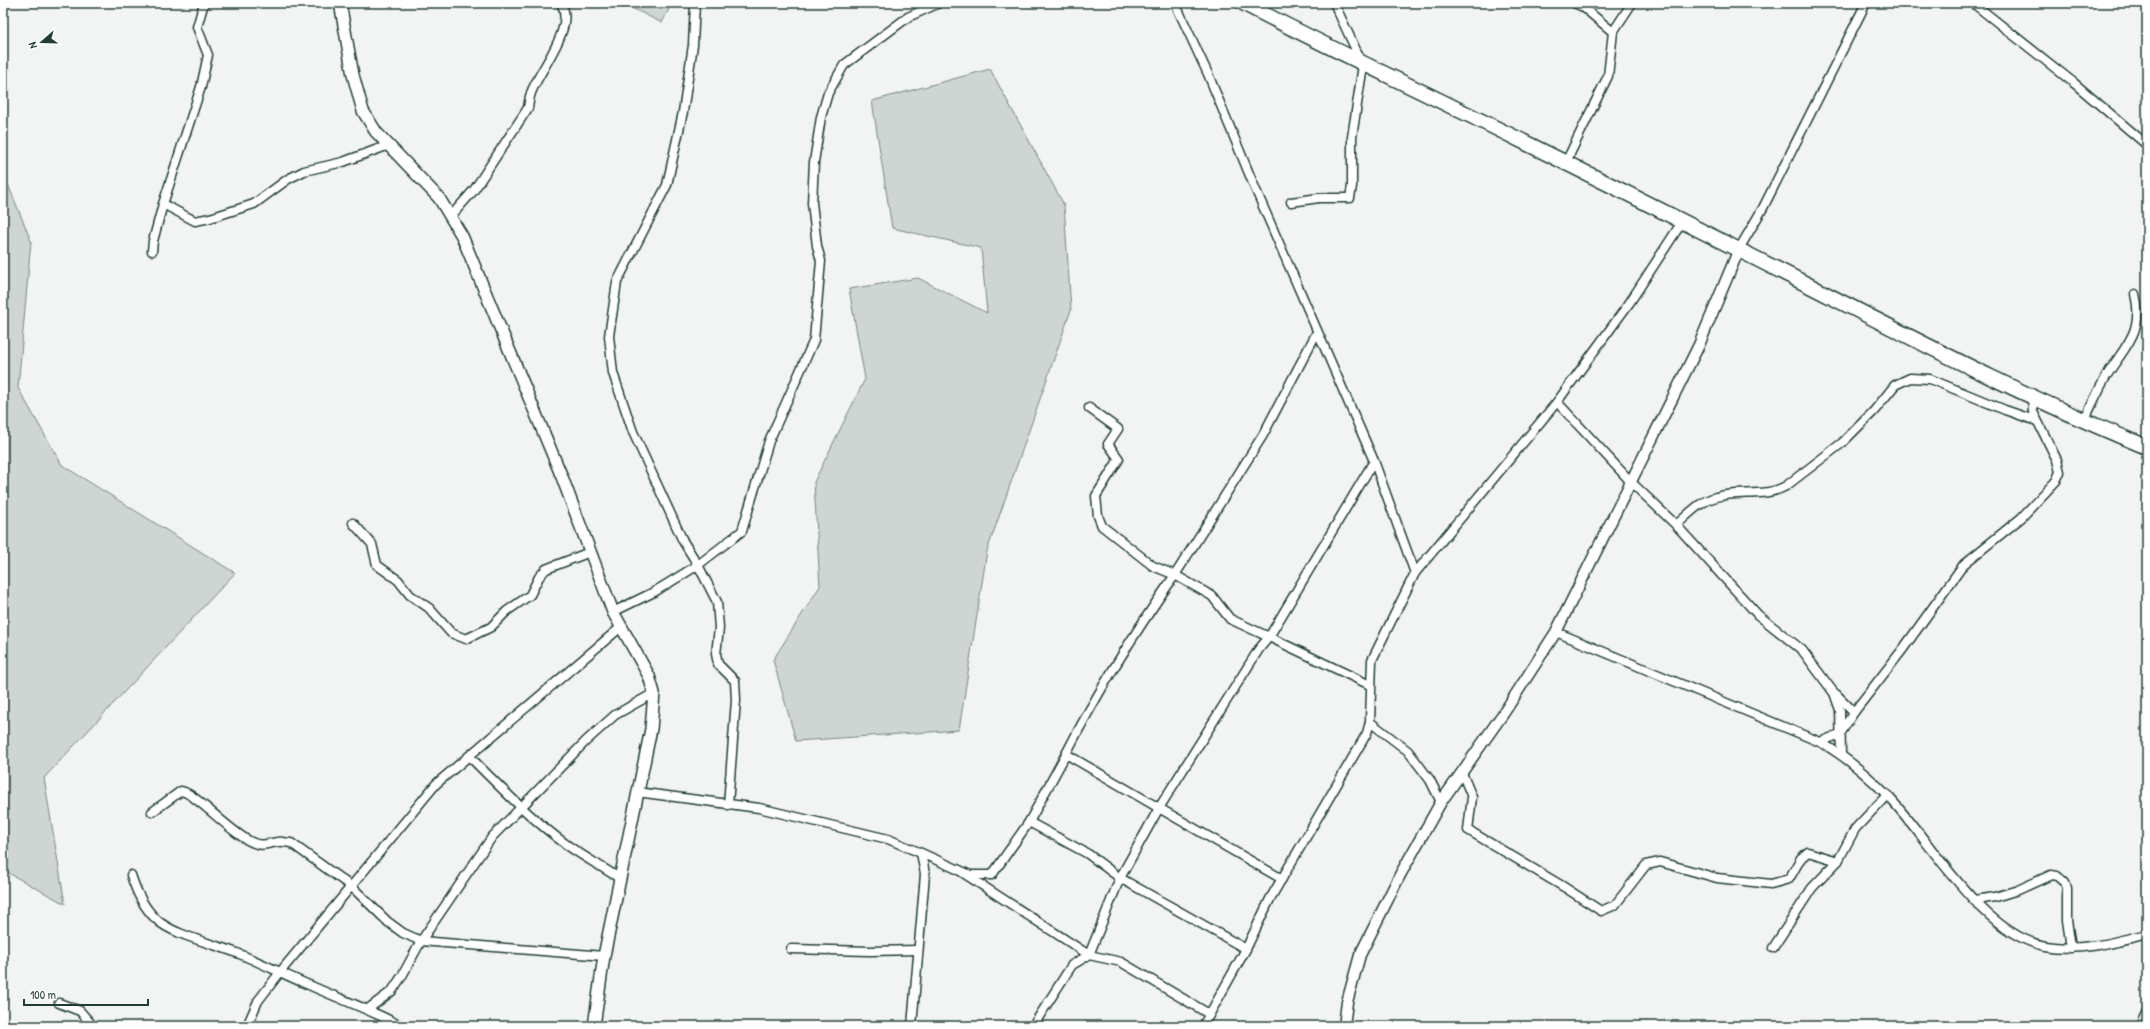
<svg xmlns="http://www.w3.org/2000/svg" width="2150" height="1029" font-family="'Patrick Hand',sans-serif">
  <rect width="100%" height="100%" fill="#f2f3f3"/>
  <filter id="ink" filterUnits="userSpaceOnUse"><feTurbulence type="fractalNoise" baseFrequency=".025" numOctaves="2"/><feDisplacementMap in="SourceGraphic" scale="8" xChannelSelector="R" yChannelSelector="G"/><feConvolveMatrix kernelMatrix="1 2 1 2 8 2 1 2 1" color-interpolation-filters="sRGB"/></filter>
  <g filter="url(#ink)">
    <g fill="#ced5d3" stroke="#768984">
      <polygon points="622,3 672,3 662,23"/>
      <polygon points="990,69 1064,205 1071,310 987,551 959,730 796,741 773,660 820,586 814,482 865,379 849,289 918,278 987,313 981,248 892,228 872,101"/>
      <polygon points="3,172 31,241 18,388 62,465 235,573 44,778 65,904 3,870"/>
    </g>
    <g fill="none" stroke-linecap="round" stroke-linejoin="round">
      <defs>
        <g id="minor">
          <polyline points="1175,3 1208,74 1255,188 1374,461 1415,573"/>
          <polyline points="1574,3 1583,7 1613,32"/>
          <polyline points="1973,3 2074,83 2147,145"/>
          <polyline points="1565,164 1608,76 1613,32 1632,3"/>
          <polyline points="1291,202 1319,198 1350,198 1352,186 1352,137 1363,65 1334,3"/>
          <polyline points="163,204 195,221 210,218 254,204 288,179 304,171 343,162 389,145"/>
          <path d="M 451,216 L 474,190 L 528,108 C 529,103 529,98 531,93 C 539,70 576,28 561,3"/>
          <polyline points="1739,249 1763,208 1866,3"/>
          <polyline points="152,251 153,241 163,204 201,87 208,55 197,27 204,3"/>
          <polyline points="1557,402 1631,482 1676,525 1758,615 1802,650 1834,693 1840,710 1841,754"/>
          <polyline points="1089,408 1118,429 1108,444 1119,459 1096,496 1098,516 1102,526 1153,566 1175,575 1263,435 1317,332"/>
          <path d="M 2084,421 C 2092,405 2099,387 2109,372 C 2127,344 2144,330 2135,294"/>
          <polyline points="353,523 372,544 377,565 398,580 410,595 429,608 451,633 466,639 491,627 507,611 530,595 539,577 546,569 590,552"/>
          <path d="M 1676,525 C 1688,515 1700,501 1716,497 C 1739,490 1765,498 1786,486 L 1842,443 L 1874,411 L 1895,385 L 1910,378 L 1930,379 L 2005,410 L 2037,421"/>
          <polyline points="613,612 654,592 698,565 683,541 633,432 613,373 609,336 617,282 667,185 683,112 693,45 695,3"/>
          <path d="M 1556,632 L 1820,742 C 1845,756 1866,774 1886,794 C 1930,839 1981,934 2045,946 C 2079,952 2115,942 2147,934"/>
          <polyline points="1836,694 1854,712"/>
          <polyline points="1370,722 1408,751 1430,780 1441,802"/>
          <polyline points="1820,742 1840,734 1854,712 1903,649 1964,564 2021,518 2056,481 2060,472 2057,460 2033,412 2032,397"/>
          <path d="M 1066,754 C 1098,691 1134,633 1175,575 L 1212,596 L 1230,619 L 1269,637 L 1374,461"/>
          <path d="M 469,756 C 500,787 531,819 567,845 C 584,857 602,867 619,878"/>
          <polyline points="1462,773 1472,797 1468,830 1564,887 1601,911 1615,905 1646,865 1660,862 1717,878 1771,884 1789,879 1801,858 1808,852 1838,861"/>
          <polyline points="637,792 759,808 888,839 921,853 925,874 912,1026"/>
          <polyline points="728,805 736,700 735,681 718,664 716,654 719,628 717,602 698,565 742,531 769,441 814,340 821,261 817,246 812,203 814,162 821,117 828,93 844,65 908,17 939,3"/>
          <path d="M 152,812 L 181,791 C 195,792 234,837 254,843 C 263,847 269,843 278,842 C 282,841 287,843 291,843 L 352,887 L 388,922 L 403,933 L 421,941 L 604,956"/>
          <polyline points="921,853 957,869 1089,955 1120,878 1088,854 1029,822"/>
          <polyline points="957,869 970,875 992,875 1029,822 1066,754 1159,808 1120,878 1246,949"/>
          <path d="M 131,875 C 136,891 143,907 156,919 C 172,935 215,944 237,953 C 262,963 285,975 309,985 C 340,999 371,1010 401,1026"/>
          <polyline points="1282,879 1159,808 1259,649 1269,637 1370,685"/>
          <polyline points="1974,900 1995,897 2018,890 2051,875 2057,876 2065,883 2067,888 2067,920 2071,948"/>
          <polyline points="1773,948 1812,888 1838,861 1855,829 1887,795"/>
          <polyline points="791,949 870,951 918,950"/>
          <polyline points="59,1003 80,1011 93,1026"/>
          <polyline points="368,1009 392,991 402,976 421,941 492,837 586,741 615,715 654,693"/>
          <polyline points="247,1026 258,1001 281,971 436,784 621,627"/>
          <polyline points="1033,1026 1072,965 1089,955 1121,962 1209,1014"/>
          <polyline points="1203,1026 1246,949 1270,899 1367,733 1370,722 1372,660 1415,573 1557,402 1630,302 1682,222"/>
          <polyline points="2140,1026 2147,1011"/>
        </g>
        <polyline id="tertiary" points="1344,1026 1347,1002 1360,955 1400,875 1441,802 1505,711 1556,632 1699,345 1739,249"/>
        <polyline id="secondary" points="340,3 353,75 363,111 376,132 439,198 462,236 562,477 613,612 649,676 654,693 651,729 604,956 594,1026"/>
        <path id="trunk" d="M 1243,3 C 1315,41 1388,75 1461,111 C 1553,156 1645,202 1737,249 C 1873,317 2006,390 2147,447"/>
      </defs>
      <use href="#minor" stroke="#1f3d34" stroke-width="11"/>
      <use href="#tertiary" stroke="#1f3d34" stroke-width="13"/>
      <use href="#secondary" stroke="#1f3d34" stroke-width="14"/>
      <use href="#trunk" stroke="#1f3d34" stroke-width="17"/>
      <use href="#minor" stroke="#fff" stroke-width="8"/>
      <use href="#tertiary" stroke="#fff" stroke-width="10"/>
      <use href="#secondary" stroke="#fff" stroke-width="11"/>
      <use href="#trunk" stroke="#fff" stroke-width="14"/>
    </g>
  </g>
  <rect width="2150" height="1029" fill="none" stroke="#fff" stroke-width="16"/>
  <rect x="8" y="8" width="2134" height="1013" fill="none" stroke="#1f3d34" stroke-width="1.5" filter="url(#ink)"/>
  <g transform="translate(42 42) rotate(250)" stroke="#ffffff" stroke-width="3" paint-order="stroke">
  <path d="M0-3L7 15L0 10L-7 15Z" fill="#1f3d34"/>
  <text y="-6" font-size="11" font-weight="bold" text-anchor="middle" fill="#1f3d34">N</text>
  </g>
  <path d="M24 999v6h124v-6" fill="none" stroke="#1f3d34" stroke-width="2"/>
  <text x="30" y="999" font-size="12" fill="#1f3d34" stroke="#ffffff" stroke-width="3" paint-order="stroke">100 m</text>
</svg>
